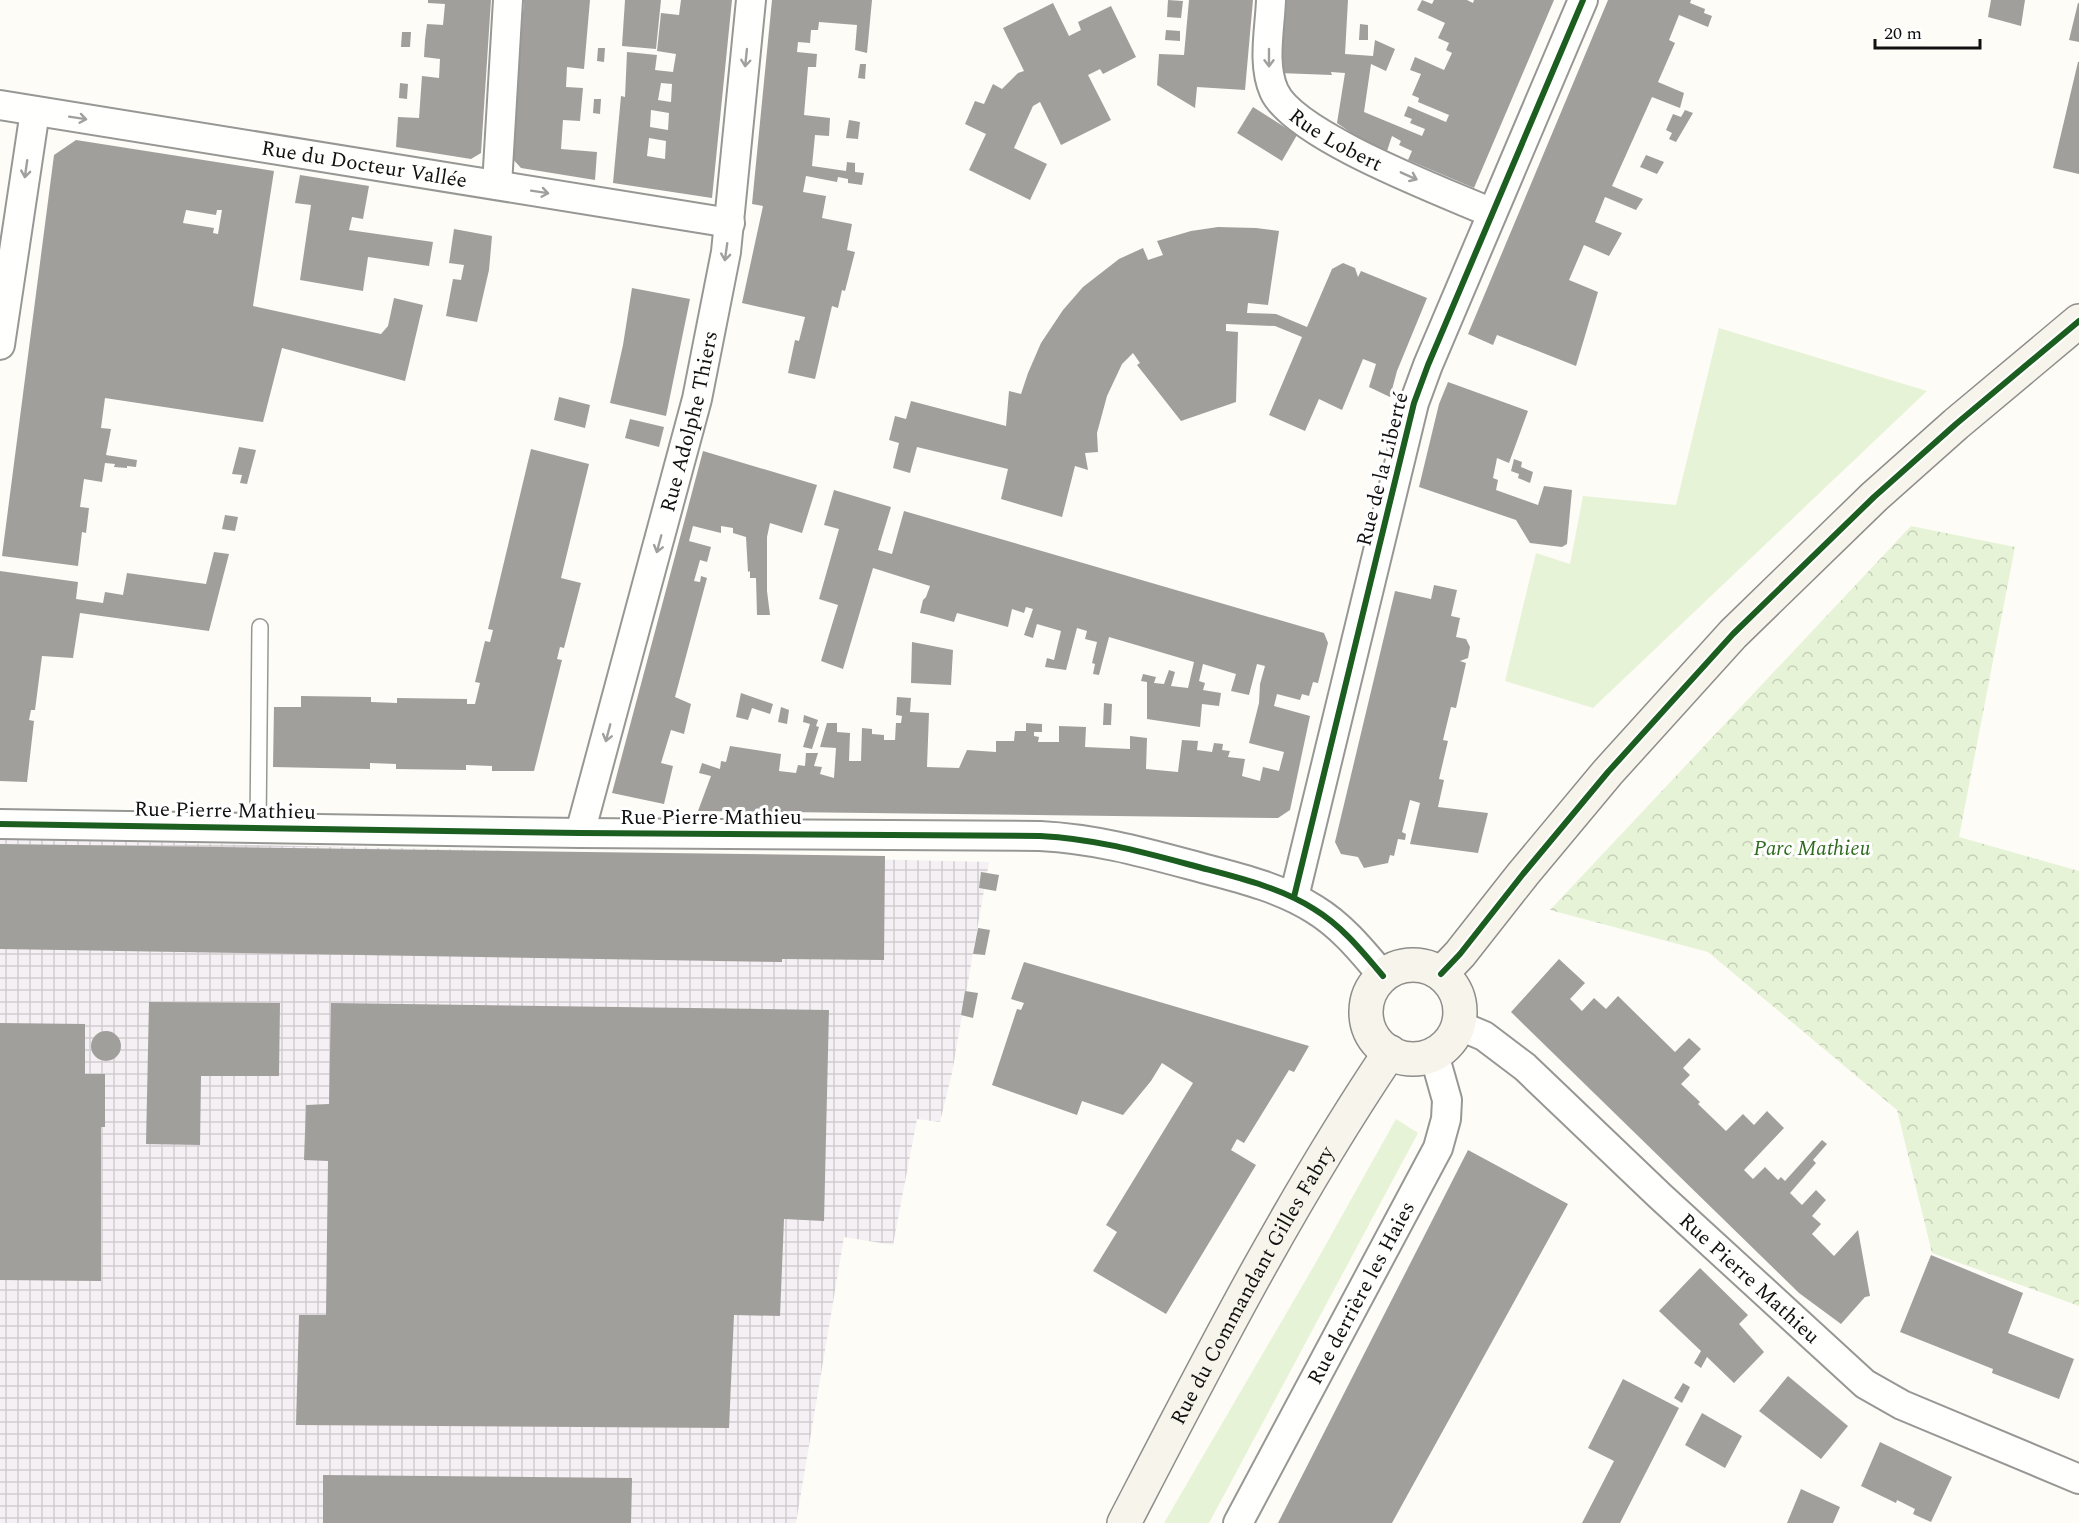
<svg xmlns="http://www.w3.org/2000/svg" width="2079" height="1523" font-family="Spectral,serif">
  <defs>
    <pattern id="industrial-grid" width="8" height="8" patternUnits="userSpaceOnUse" patternTransform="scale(1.5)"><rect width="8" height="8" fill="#f5f0f3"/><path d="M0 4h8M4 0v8" fill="none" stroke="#d1cdcf"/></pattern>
    <pattern id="park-crowns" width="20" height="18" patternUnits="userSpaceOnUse" patternTransform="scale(1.5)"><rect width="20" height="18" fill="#e7f3d7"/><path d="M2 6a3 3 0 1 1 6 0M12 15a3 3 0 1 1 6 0" fill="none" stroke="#c5cfb8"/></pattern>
  </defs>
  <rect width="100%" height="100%" fill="#fdfcf7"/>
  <polygon fill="url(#industrial-grid)" points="0,839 989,862 952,1073 940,1122 917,1119 893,1245 844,1237 796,1523 0,1523"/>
  <g fill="#e7f3d7">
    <polygon points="1719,328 1927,391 1593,708 1505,681 1536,553 1570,564 1583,496 1676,505"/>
    <polygon points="1396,1119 1418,1133 1209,1523 1164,1523 1315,1264"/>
  </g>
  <polygon fill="url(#park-crowns)" points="1911,526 2015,547 1959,837 2079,871 2079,1306 1932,1253 1897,1110 1708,952 1550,910"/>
  <g fill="#a19f9c" fill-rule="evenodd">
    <polygon points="428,0 491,0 481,153 471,159 396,147 398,117 419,118 422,76 439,78 440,59 424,57 425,40 427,24 443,25 445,4 428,3"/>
    <polygon points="524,0 590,0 584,69 567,67 566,87 583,88 580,121 563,120 561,149 597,152 595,180 521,168 511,157"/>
    <polygon points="625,0 661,0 656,49 622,46"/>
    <path d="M 681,0 L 732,0 L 712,198 L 613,183 L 621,96 L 625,97 L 627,52 L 657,55 L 655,70 L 673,72 L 676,54 L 657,51 L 661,13 L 679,15 ZM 661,83 L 672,84 L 671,102 L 658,100 ZM 651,110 L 669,113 L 668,130 L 650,127 ZM 649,138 L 666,141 L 665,159 L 647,156 Z"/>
    <polygon points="772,0 872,0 867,53 855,50 857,25 819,22 818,30 811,30 810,43 798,42 797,52 817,54 816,67 808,67 804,115 830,118 829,136 815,135 812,166 846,171 847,162 855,163 855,172 864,173 862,185 848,183 848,179 838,177 837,182 806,176 803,192 826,196 822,218 852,224 847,250 855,252 845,291 842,290 838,308 832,306 815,379 788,373 795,340 799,341 805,317 742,303 763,206 752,204"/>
    <polygon points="1168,0 1183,1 1181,18 1167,17"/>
    <polygon points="1189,0 1253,0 1245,90 1197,87 1195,108 1157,85 1159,54 1184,55"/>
    <polygon points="1285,0 1348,0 1345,54 1373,56 1375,40 1395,49 1386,71 1371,64 1364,112 1422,136 1425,129 1410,123 1412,119 1404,116 1408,106 1446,122 1449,115 1418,102 1419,98 1412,95 1421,74 1410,70 1415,57 1444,70 1452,53 1446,50 1449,43 1438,38 1445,23 1417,10 1422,0 1432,4 1434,0 1467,0 1473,3 1474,0 1554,0 1474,188 1408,160 1412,151 1399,145 1401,141 1392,136 1387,151 1360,139 1337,123 1345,73 1331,72 1332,75 1279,73"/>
    <polygon points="1608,0 1691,0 1690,3 1705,9 1704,13 1712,16 1708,27 1679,15 1669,40 1675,43 1658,82 1684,93 1680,108 1652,97 1612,186 1643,199 1636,210 1605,197 1595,222 1622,233 1609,256 1584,245 1569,280 1598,292 1576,366 1497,335 1493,345 1468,334"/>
    <polygon points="1991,0 2025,0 2021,26 1988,17"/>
    <polygon points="1053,3 1069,36 1081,30 1078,22 1111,6 1136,57 1103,74 1100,69 1088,75 1111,120 1061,145 1040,102 1033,106 1014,148 1047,164 1030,200 969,170 986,134 965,124 975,101 984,104 993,84 1002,89 1018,73 1024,71 1003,28"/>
    <polygon points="2078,3 2079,3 2079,42 2069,40"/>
    <polygon points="1360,24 1368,25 1368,40 1359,40"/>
    <polygon points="1166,30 1180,31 1180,41 1165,40"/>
    <polygon points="402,32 411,32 410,47 401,47"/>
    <polygon points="598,48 605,48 604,62 597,61"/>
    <polygon points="2078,62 2079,62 2079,174 2053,168"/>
    <polygon points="860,64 866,64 865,79 858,78"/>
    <polygon points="400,83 408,84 407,99 399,98"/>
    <polygon points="594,99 601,99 600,114 593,113"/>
    <polygon points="1253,107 1297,135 1282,161 1237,133"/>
    <polygon points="1685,110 1693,113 1676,142 1669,139 1672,133 1666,130 1673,114 1681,117"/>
    <polygon points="849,120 860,122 858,139 846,138"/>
    <path d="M 76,140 L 274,171 L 253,306 L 381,334 L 388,326 L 394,298 L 423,305 L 405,381 L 282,348 L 263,422 L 105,398 L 101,428 L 111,429 L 106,455 L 137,460 L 136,467 L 127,466 L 127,468 L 114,467 L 115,464 L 105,463 L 102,482 L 84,479 L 80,507 L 89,508 L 86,533 L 82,532 L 78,566 L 2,556 L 54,155 ZM 186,210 L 216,215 L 217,210 L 222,210 L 218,234 L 213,233 L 214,228 L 183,223 Z"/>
    <polygon points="1646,155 1664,162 1657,174 1640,167"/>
    <polygon points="300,175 369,186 363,219 352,217 349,230 433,242 429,266 368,257 363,291 300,280 311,205 295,203"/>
    <polygon points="1218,227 1256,228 1279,231 1268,305 1248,303 1247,313 1276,314 1307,327 1332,269 1343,263 1355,268 1358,277 1361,271 1427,298 1397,371 1390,397 1369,387 1376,364 1363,359 1342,410 1319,399 1305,431 1269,415 1302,337 1275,326 1226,324 1226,331 1238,332 1236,402 1181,421 1137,365 1140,363 1133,353 1122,364 1107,396 1097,433 1098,452 1085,453 1088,470 1075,466 1062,517 1001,499 1008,469 917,447 910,473 893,468 899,443 889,440 895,416 906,419 911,401 1006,426 1009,391 1021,394 1028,373 1041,343 1063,310 1083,287 1119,259 1143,248 1148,260 1163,255 1157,241 1191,231"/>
    <polygon points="454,229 492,236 489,270 477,322 446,316 453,279 461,280 464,265 449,263"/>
    <polygon points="632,288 690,299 666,416 610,403 623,345"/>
    <polygon points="1448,382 1528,411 1509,463 1497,458 1493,478 1498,480 1496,490 1538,505 1544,486 1572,490 1567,544 1562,547 1530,543 1516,520 1419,487 1439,404"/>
    <polygon points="559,397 590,405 585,428 554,420"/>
    <polygon points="630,419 664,427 659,447 625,438"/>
    <polygon points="239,447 256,450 247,484 240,483 242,475 232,474"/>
    <polygon points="531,449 589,464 561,578 581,583 564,648 560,647 557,659 562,660 534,771 492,771 492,766 466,765 466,770 396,769 396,764 370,763 370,769 273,767 274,707 301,707 301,696 371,697 371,702 397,703 397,698 467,699 467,704 475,704 480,683 475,682 485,641 490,642 493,630 488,629"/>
    <polygon points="703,451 817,485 802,533 770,523 767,537 767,591 770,615 757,615 756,578 750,578 750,571 748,572 746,537 733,533 733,528 721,526 721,533 693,526 689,541 711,547 707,562 700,560 694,581 700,582 701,576 707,578 675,697 691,704 684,734 671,730 661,763 673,766 664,804 612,793"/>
    <polygon points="1514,459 1522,462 1521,467 1533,472 1530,483 1518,478 1519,474 1511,471"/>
    <polygon points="834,490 891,507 878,550 892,554 904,511 1324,633 1328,643 1318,683 1313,682 1309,696 1302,694 1300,700 1277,694 1274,706 1310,716 1290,810 1278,818 698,811 711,776 699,773 702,763 720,769 721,761 726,762 730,746 781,754 779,771 796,773 798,765 805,766 806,753 818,753 814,766 822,767 820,774 834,778 836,748 820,747 827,723 837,723 837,732 850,733 849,761 861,761 862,728 872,729 872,734 884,735 884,740 895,740 896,723 901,723 902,716 896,715 897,697 911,698 910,712 929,713 927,767 959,768 967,750 996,752 996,741 1014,741 1015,731 1026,731 1026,723 1042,724 1042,732 1034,732 1034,736 1039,737 1038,742 1059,742 1059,726 1086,727 1085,747 1130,749 1130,736 1147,738 1146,769 1178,772 1182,740 1198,741 1197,750 1212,752 1214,743 1223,744 1222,750 1230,751 1228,757 1245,759 1242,776 1260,781 1263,767 1279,771 1284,752 1249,743 1259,703 1260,684 1265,666 1257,664 1249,695 1231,691 1236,674 1203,664 1199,681 1205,683 1203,690 1221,693 1219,706 1202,704 1200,727 1147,719 1147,682 1141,681 1143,674 1156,677 1154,683 1164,684 1169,670 1175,672 1171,686 1188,688 1194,662 1109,637 1099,675 1093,674 1095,664 1092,663 1097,642 1085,639 1087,631 1077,628 1066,670 1045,667 1047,658 1054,660 1061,631 1037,624 1033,638 1024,635 1033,609 1026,607 1024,613 1012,609 1008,627 957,613 954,622 929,615 920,613 923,600 926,597 930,586 873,568 843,669 821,661 838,605 819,599 839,529 824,525"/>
    <polygon points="225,515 238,517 235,531 222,529"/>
    <polygon points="214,552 229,554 209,631 80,613 73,658 42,656 35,710 31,710 29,720 34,721 27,782 0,781 0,571 78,582 76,599 103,603 105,592 123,595 127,573 206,584"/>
    <polygon points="1434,585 1457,590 1451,616 1460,618 1456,637 1466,639 1470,647 1468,658 1460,661 1466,663 1456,708 1451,707 1443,740 1448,741 1439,779 1444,780 1438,807 1488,813 1478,853 1410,844 1420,803 1410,800 1402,832 1406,834 1405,840 1398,839 1394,856 1390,855 1388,863 1364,868 1358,857 1341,854 1335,842 1395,591 1431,599"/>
    <polygon points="912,642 953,650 951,685 911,683"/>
    <polygon points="741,693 773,704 770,714 752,708 748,720 736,717"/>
    <polygon points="1104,703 1112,704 1111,725 1103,725"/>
    <polygon points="781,707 789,710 787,724 778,722"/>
    <polygon points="804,715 818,720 816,726 819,727 812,749 803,747 810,724 803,722"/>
    <polygon points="0,844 885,856 884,960 782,959 782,962 0,949"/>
    <polygon points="981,872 999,875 996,891 979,888"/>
    <polygon points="978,928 990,930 985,955 973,954"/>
    <polygon points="1559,959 1585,983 1570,999 1582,1011 1594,998 1606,1009 1618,996 1675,1052 1689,1038 1701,1049 1683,1068 1690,1075 1681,1084 1700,1102 1698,1104 1726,1131 1743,1114 1754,1125 1767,1111 1784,1128 1744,1170 1753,1179 1765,1167 1778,1180 1781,1177 1785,1181 1822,1140 1827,1144 1813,1160 1816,1163 1790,1193 1802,1205 1816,1190 1826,1200 1812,1216 1821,1224 1812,1234 1834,1256 1858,1230 1870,1296 1865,1297 1841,1324 1799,1293 1511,1012"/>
    <polygon points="1024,962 1309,1046 1294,1072 1289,1070 1244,1143 1237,1139 1231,1150 1256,1165 1166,1314 1093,1271 1117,1232 1106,1225 1193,1083 1162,1063 1151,1081 1123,1115 1082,1101 1077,1115 992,1085 1017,1009 1021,1010 1024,1003 1011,999"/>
    <polygon points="965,991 978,993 973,1018 961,1015"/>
    <polygon points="149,1002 280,1003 279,1076 201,1076 200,1145 146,1144"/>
    <polygon points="331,1003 829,1010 824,1221 784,1219 780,1316 734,1315 729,1428 296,1425 299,1315 326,1315 328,1161 304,1160 306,1105 329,1104"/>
    <polygon points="0,1023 85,1024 85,1074 105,1074 105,1127 101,1127 101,1281 0,1280"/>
    <circle cx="106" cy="1046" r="15"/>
    <polygon points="1468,1150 1568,1204 1392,1523 1278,1523"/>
    <polygon points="1931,1255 2023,1293 2008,1333 2074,1359 2059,1399 1992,1373 1993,1369 1900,1332"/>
    <polygon points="1700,1268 1748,1315 1739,1324 1764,1352 1734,1383 1707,1357 1701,1368 1694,1363 1701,1351 1659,1311"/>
    <polygon points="1788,1376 1848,1426 1821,1459 1759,1411"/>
    <polygon points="1623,1379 1679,1408 1620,1523 1582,1523 1614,1461 1588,1448"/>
    <polygon points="1683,1383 1690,1387 1682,1403 1674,1398"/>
    <polygon points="1702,1413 1742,1436 1725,1468 1685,1445"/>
    <polygon points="1880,1442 1952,1477 1931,1522 1913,1514 1915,1509 1897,1500 1896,1503 1861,1486"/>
    <polygon points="323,1475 632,1478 631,1523 323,1523"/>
    <polygon points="1801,1489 1840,1507 1833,1523 1787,1523"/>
  </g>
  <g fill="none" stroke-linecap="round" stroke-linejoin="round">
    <defs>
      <polyline id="lane" points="258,827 260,627"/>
      <g id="street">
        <path id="s1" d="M 1271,0 C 1270,29 1262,64 1274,91 C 1294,136 1444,192 1492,213"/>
        <path id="s2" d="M 0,105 L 730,223"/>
        <polyline points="497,185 508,0"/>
        <polyline points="0,345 35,111"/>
        <path d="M 0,824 L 580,833 L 1040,836 C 1098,839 1146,853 1202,868 C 1240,878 1281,888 1314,909 C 1342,926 1362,951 1383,976"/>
        <path id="s3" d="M 580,833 L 697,399 L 726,252 L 751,0"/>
        <polyline points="1294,897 1414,403 1428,365 1583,0"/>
        <path id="s4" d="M 1458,1025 L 1484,1036 L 1525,1067 L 1660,1196 L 1865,1384 L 1902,1405 L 2079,1479"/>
        <path id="s5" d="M 1238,1523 L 1438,1148 L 1446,1119 L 1447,1100 L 1434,1054"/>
      </g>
      <g id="secondary">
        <circle cx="1413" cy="1012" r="47"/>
        <polyline points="1441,974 1460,954 1523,874 1608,772 1733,634 1874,497 1956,424 2079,321"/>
        <path id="s6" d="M 1124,1523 C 1207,1363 1289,1202 1390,1052"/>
      </g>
    </defs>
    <use href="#lane" stroke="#979795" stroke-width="18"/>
    <use href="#street" stroke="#979795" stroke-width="32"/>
    <use href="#secondary" stroke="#8e8d8b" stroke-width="36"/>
    <use href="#lane" stroke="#fffffe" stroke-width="15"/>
    <use href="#street" stroke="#fffffe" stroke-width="28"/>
    <use href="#secondary" stroke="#f6f4eb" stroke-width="33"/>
    <defs>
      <g id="cycleway">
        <path d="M 0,824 L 580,833 L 1040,836 C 1098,839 1146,853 1202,868 C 1240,878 1281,888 1314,909 C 1342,926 1362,951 1383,976"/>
        <polyline points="1294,897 1414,403 1428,365 1583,0"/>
        <polyline points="1441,974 1460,954 1523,874 1608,772 1733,634 1874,497 1956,424 2079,321"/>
      </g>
    </defs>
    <use href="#cycleway" stroke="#fff" stroke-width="10"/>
    <use href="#cycleway" stroke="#1b5e20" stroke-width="6"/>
  </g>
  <defs><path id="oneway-shaft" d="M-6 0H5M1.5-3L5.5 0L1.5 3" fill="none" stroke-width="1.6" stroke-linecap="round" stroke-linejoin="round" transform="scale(1.5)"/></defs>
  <g stroke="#a0a09f">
    <use href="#oneway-shaft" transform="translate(746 58) rotate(96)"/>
    <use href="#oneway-shaft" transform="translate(1269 58) rotate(90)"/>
    <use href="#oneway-shaft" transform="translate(78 118) rotate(9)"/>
    <use href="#oneway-shaft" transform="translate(26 169) rotate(98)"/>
    <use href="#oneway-shaft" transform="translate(1409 176) rotate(24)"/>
    <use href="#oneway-shaft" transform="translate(540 192) rotate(9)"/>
    <use href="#oneway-shaft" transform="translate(726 252) rotate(98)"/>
    <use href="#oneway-shaft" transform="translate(659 544) rotate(105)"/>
    <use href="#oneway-shaft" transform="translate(608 733) rotate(105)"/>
  </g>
  <g text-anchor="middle" stroke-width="6" stroke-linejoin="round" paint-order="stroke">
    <g font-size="21" fill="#111" stroke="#fff">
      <text dy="7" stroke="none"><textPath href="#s1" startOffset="172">Rue Lobert</textPath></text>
      <text dy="7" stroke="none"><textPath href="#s2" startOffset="369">Rue du Docteur Vallée</textPath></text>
      <text dy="7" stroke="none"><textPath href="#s3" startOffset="426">Rue Adolphe Thiers</textPath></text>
      <text transform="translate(1382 469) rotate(-76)" y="7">Rue de la Liberté</text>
      <text transform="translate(225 810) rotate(1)" y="7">Rue Pierre Mathieu</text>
      <text x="711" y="824">Rue Pierre Mathieu</text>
      <text dy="7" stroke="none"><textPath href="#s4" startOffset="388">Rue Pierre Mathieu</textPath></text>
      <text dy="7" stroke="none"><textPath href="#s6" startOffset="270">Rue du Commandant Gilles Fabry</textPath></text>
      <text dy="7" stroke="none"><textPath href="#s5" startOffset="261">Rue derrière les Haies</textPath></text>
    </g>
    <g font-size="21" font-style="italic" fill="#2f6b1f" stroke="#fff">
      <text x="1812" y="855">Parc Mathieu</text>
    </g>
  </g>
  <path d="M1875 39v9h105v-9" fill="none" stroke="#111111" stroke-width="3"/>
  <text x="1884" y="39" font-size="18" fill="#111111" stroke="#ffffff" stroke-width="4.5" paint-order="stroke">20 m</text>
</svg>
